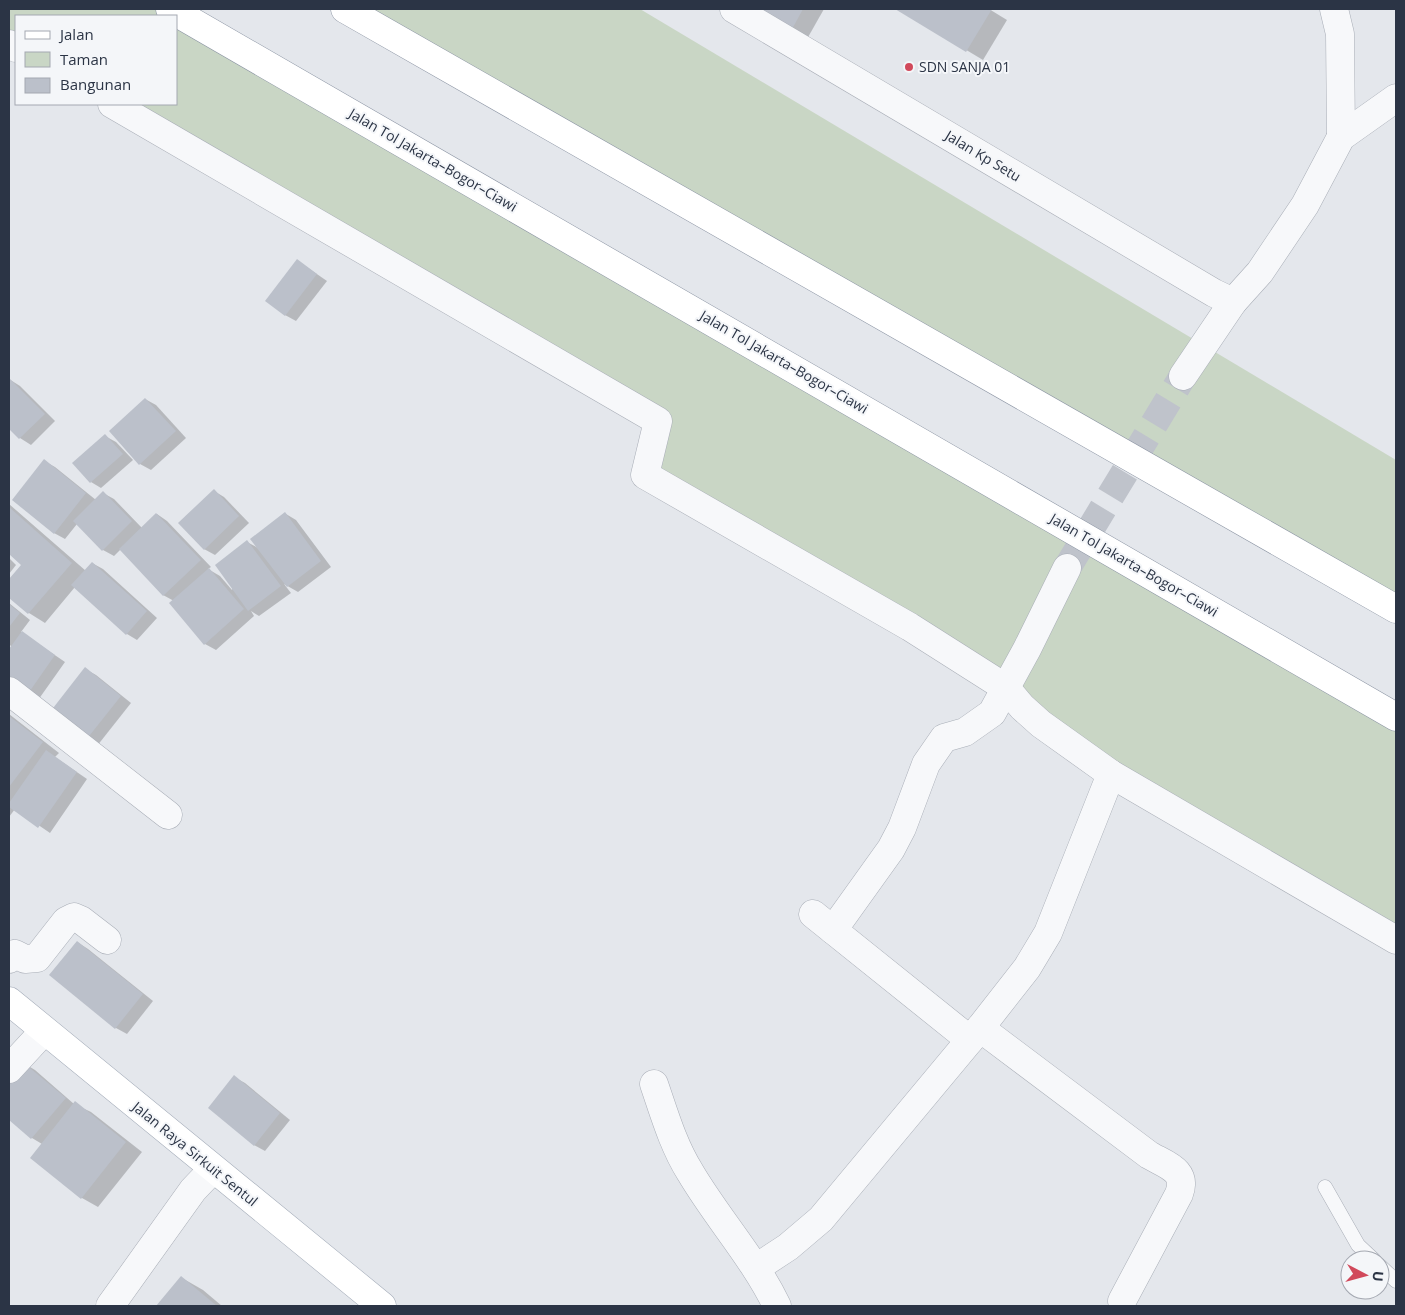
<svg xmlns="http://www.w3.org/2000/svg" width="1405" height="1315" font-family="'Open Sans',sans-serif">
  <rect width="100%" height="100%" fill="#e4e7ec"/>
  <g fill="#c9d6c5">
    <polygon points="9,9 170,9 1396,717 1396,942 1071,744 645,475 658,421 108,104 176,104 176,16 16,16 16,51 9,47"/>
    <polygon points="345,9 640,9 1396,460 1396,609"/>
  </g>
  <g fill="#0003">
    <polygon points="753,9 824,9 807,39"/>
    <polygon points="898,9 989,9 1007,20 983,60"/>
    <polygon points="298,261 327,281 296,321 285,315"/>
    <polygon points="9,379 20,386 55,421 31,445 20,438 9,427"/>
    <polygon points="145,399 156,405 186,438 151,470 140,464"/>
    <polygon points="105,436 116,442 133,460 101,488 91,482"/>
    <polygon points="44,461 55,467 96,500 103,493 114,499 142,528 157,514 167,521 211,567 208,569 220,576 232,590 247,542 260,549 286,514 296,520 331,567 298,592 284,584 291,593 259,616 251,611 254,616 216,650 205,644 174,601 163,595 121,549 114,556 103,550 77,524 65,539 54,533"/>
    <polygon points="214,491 224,497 249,523 215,555 204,549"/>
    <polygon points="9,504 86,571 92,563 103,569 157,618 137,640 127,634 75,587 45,623 29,613 9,596 9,581 23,565 9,553"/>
    <polygon points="9,558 16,565 9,574"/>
    <polygon points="9,603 30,620 21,632 65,662 36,703 9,685 9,651 12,647 10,645 9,647"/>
    <polygon points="85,669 96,675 131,703 97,746 87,739"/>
    <polygon points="9,714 59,753 55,757 87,779 50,833 15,809 9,817"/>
    <polygon points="77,942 88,949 153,1001 127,1034 116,1028 51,975"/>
    <polygon points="25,1064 35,1070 74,1104 91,1112 142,1152 98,1207 82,1198 42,1144 32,1138 9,1119 9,1083"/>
    <polygon points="234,1077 245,1083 290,1120 265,1151 254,1145"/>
    <polygon points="182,1278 203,1290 222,1306 158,1306"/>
  </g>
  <g fill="#bbc0ca">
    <polygon points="751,9 803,9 791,31"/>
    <polygon points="895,9 992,9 966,52"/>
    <polygon points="297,259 317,274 285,316 265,301"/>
    <polygon points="9,378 45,414 19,439 9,429"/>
    <polygon points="145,398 176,431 139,465 109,431"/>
    <polygon points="105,434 123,454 90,483 72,463"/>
    <polygon points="44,459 86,493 54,534 12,500"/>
    <polygon points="214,489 239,516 204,550 178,523"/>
    <polygon points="103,491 132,521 102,551 73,521"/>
    <polygon points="9,507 72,563 28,614 9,598 9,579 21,565 9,554"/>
    <polygon points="285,512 321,561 287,587 250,539"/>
    <polygon points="156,513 201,560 163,596 119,549"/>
    <polygon points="247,540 281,586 248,611 215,565"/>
    <polygon points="92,562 147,611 126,635 71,585"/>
    <polygon points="209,568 244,609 204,645 169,603"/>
    <polygon points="9,604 20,613 9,627"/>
    <polygon points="22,631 55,655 25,698 9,687 9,649"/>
    <polygon points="85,667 121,696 86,740 50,712"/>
    <polygon points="9,716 43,742 9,787"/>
    <polygon points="46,750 77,772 38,828 9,807 9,803"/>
    <polygon points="77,941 143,994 115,1029 49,975"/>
    <polygon points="24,1063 66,1098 31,1139 9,1120 9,1081"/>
    <polygon points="234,1075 280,1113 254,1146 208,1108"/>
    <polygon points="75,1101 126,1142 81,1199 30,1158"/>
    <polygon points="181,1276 217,1306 156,1306"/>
  </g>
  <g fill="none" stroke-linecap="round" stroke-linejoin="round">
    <polyline stroke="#bfc3cb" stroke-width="28" stroke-dasharray="28 14" stroke-linecap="butt" points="1067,568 1183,376"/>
    <defs>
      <g id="lane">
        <polyline points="1325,1187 1358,1245 1374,1260"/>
        <polyline points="1380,1266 1396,1281"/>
      </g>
      <g id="street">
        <polyline points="734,9 1214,293 1233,302"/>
        <polyline points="1334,9 1340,34 1341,137"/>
        <polyline points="9,44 16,48"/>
        <polyline points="112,104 658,421 645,475 910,627 1006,688 1022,707 1041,724 1111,774 1396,940"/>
        <polyline points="1183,376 1233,302 1260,272 1305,205 1341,137 1396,98"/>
        <polyline points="9,691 168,815"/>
        <path d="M 1111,774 L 1048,933 L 1027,968 L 980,1028 L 1149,1155 C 1166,1165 1188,1170 1179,1194 L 1122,1301"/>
        <polyline points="813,914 970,1040"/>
        <polyline points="833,930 891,849 902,828 926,764 944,738 965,732 992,713 1027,649 1067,568"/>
        <polyline points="9,959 15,954 25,959 37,958 66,921 74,917 81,920 107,940"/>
        <polyline points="9,1069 44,1031"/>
        <path d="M 654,1084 C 664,1113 673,1145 690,1172 C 717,1218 754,1258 777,1306"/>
        <polyline points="756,1268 788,1247 821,1219 980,1028"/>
        <polyline points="110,1306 193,1190 213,1169"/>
      </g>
      <polyline id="primary" points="9,1001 382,1306"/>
      <g id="highway">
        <polyline points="170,9 1396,717"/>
        <polyline points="345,9 1396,609"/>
      </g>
    </defs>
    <use href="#lane" stroke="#a9aeb7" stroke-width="15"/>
    <use href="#street" stroke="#a9aeb7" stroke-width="29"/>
    <use href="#primary" stroke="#a3abb8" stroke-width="29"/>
    <use href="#highway" stroke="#8b94a3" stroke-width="29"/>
    <use href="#lane" stroke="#f7f8fa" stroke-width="14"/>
    <use href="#street" stroke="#f7f8fa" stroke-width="28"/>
    <use href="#primary" stroke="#fff" stroke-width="28"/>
    <use href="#highway" stroke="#fff" stroke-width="28"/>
  </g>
  <circle fill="#d1495b" stroke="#f4f6f9" stroke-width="2" cx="909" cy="67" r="5"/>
  <g text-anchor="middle" stroke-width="4" stroke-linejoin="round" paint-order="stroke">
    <g font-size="14" fill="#2b3445" stroke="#f4f6f9" text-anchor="start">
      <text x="919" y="72">SDN SANJA 01</text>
    </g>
    <g font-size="14" fill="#2b3445" stroke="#f4f6f9">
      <text transform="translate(983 156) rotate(31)" y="5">Jalan Kp Setu</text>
      <text transform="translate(433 160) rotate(30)" y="5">Jalan Tol Jakarta–Bogor–Ciawi</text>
      <text transform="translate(784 362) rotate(30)" y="5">Jalan Tol Jakarta–Bogor–Ciawi</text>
      <text transform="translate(1134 565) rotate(30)" y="5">Jalan Tol Jakarta–Bogor–Ciawi</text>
      <text transform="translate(195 1154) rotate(39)" y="5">Jalan Raya Sirkuit Sentul</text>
    </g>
  </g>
  <rect width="1405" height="1315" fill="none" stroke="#2b3445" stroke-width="20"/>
  <rect x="15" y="15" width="162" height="90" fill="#f4f6f9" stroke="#a4a8b1"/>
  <rect x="25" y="31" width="25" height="8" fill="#ffffff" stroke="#a4a8b1"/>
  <text x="60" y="40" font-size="15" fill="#2b3445">Jalan</text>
  <rect x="25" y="52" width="25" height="15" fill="#c9d6c5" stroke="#a4a8b1"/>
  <text x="60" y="65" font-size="15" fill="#2b3445">Taman</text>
  <rect x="25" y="78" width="25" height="15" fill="#bbc0ca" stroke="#a4a8b1"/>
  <text x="60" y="90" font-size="15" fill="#2b3445">Bangunan</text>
  <g transform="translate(1365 1275) rotate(96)"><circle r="24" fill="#f4f6f9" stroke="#a4a8b1"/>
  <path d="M0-4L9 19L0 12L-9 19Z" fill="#d1495b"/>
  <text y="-8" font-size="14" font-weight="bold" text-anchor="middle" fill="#2b3445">U</text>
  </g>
</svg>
